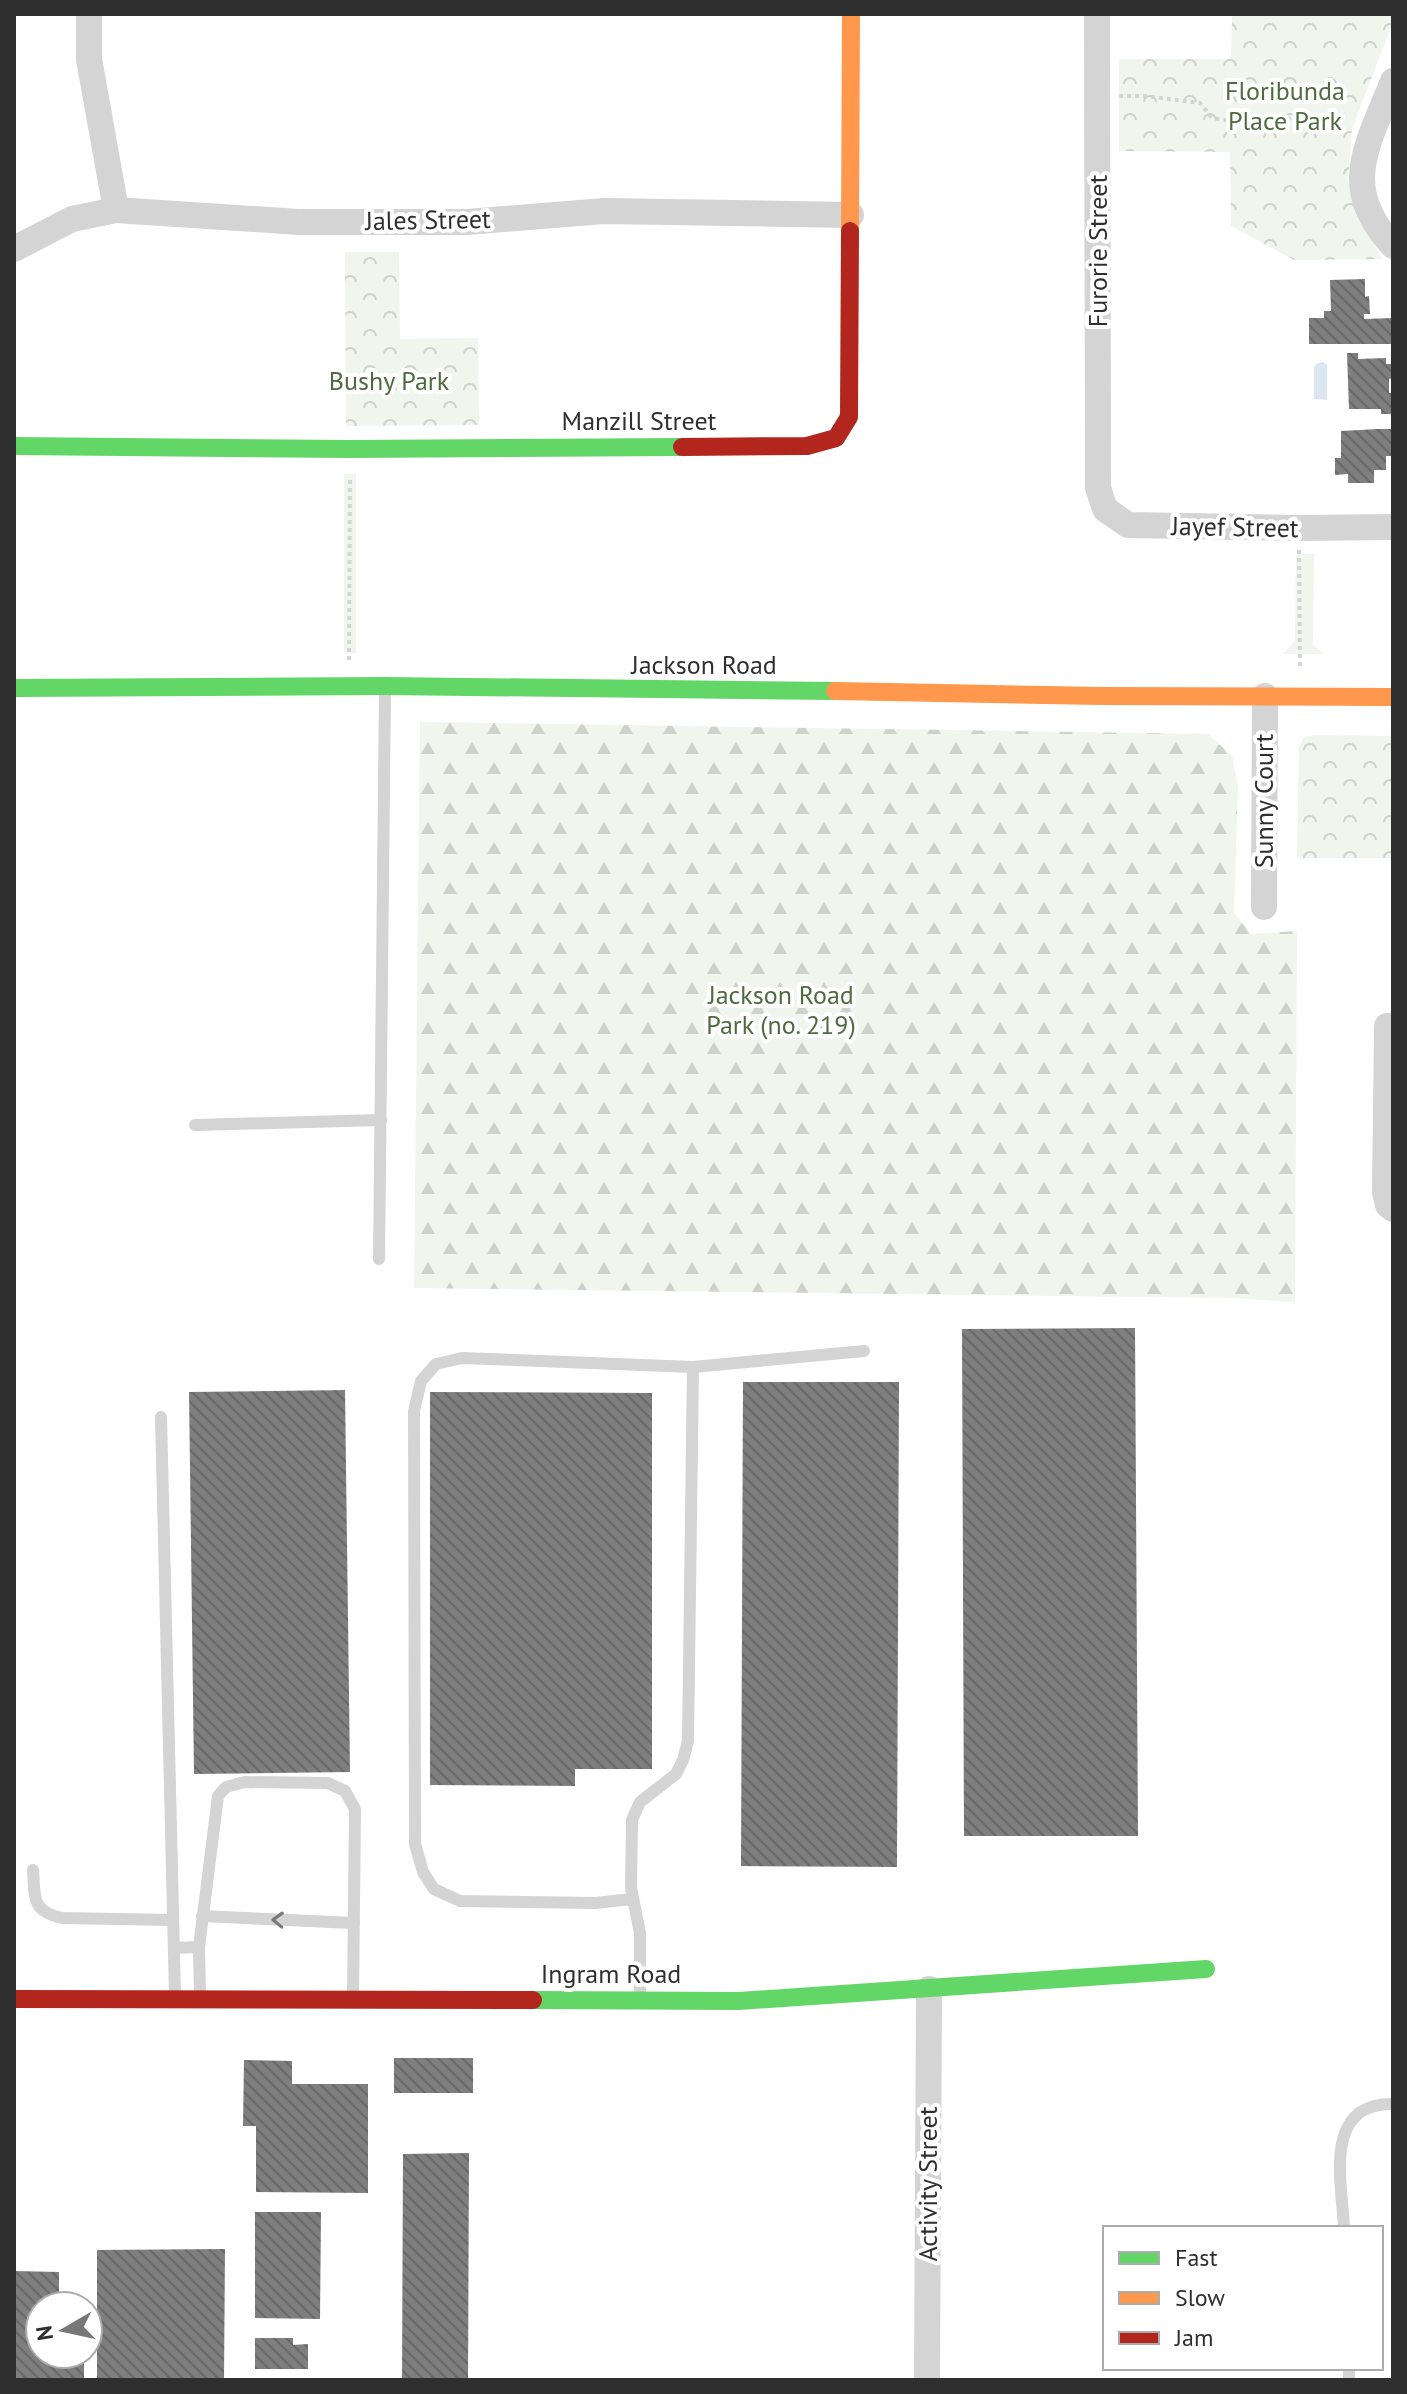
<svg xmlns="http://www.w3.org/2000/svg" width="1407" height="2394" font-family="'PT Sans',sans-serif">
  <defs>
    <pattern id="forest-firs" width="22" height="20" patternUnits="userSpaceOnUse" patternTransform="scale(2)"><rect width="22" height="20" fill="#f0f5ed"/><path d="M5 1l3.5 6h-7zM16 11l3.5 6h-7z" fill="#ced2cc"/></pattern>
    <pattern id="park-crowns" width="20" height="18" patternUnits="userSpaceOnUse" patternTransform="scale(2)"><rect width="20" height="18" fill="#f0f5ed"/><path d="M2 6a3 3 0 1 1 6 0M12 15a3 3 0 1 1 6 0" fill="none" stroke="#ced2cc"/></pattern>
    <pattern id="building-back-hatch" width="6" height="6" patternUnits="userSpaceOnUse" patternTransform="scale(2)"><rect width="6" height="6" fill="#7f7f7f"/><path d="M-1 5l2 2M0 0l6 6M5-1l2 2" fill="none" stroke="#686868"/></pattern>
  </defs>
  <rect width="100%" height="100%" fill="#fff"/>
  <g fill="#f0f5ed">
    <polygon points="344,474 356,474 356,653 344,652"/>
    <polygon points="1296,554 1314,554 1313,645 1325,654 1283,654 1295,641"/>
  </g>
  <polygon fill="url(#forest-firs)" points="420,722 1208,734 1232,756 1238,786 1234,913 1251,934 1297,931 1295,1302 1230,1298 414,1288"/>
  <g fill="url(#park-crowns)">
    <polygon points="1232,14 1393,14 1393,22 1352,129 1348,180 1359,217 1382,259 1294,260 1231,226 1230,152 1119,151 1119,59 1231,59"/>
    <polygon points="345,252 399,252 400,339 478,338 479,425 346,426"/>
    <polygon points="1314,735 1393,736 1393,858 1297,858 1299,747 1304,737"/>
  </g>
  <polygon fill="#dbe6f1" points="1323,362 1327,365 1327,400 1314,399 1314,367 1318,363"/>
  <g fill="url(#building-back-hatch)">
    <polygon points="1365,279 1365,297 1369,296 1370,314 1364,314 1364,319 1393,318 1393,344 1309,344 1309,318 1324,318 1324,311 1331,311 1330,280"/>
    <polygon points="1347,353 1358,353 1358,359 1386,358 1386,364 1393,364 1393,378 1389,379 1389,393 1393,393 1393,414 1381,414 1381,409 1349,409"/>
    <polygon points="1378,429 1393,429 1393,456 1386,456 1386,470 1374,470 1374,483 1348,483 1348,474 1335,475 1335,458 1341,458 1341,431"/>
    <polygon points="1135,1328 1138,1836 964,1836 962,1329"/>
    <polygon points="743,1382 899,1382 897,1867 741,1866"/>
    <polygon points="345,1390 350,1772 194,1774 189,1392"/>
    <polygon points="430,1392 652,1393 652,1769 575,1769 575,1786 430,1785"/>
    <rect x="394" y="2058" width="79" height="35"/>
    <polygon points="244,2060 292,2061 292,2084 368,2084 368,2193 256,2192 256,2126 243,2126"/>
    <polygon points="469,2153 468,2380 402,2380 403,2154"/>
    <polygon points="255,2212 321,2212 320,2319 255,2318"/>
    <polygon points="225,2249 224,2380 97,2380 97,2250"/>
    <polygon points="14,2271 59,2272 59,2306 40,2306 40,2354 84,2354 84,2380 14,2380"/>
    <polygon points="255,2338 293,2338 293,2345 308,2344 308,2369 255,2369"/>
  </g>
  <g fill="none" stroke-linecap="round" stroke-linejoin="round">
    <g stroke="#d4d4d4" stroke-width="4" stroke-dasharray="4 4" stroke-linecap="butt">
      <polyline points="1119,96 1146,96 1200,103 1212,118 1230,121 1302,118 1325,121 1347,133"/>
      <polyline points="1299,550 1300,669"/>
      <polyline points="349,660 350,477"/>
    </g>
    <g stroke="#d4d4d4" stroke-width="12">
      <polyline points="195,1125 381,1120"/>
      <polyline points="379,1259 385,690"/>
      <polyline points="161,1417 175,1995"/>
      <path d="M 33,1870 C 35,1897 31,1911 62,1918 L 173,1920"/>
      <polyline points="632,1899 595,1903 460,1901 434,1889 423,1872 415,1844 414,1411 421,1381 436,1364 462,1358 693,1367 864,1351"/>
      <polyline points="202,1916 354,1923"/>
      <polyline points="199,1947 200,1996"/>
      <polyline points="174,1948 199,1947 218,1796 226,1787 245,1782 328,1783 345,1791 355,1809 353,1998"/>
      <polyline points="640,1997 640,1933 631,1888 632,1820 640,1802 676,1774 683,1760 688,1741 693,1367"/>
      <path d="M 1344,2228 C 1342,2183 1322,2103 1393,2104"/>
      <polyline points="1349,2368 1349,2380"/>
    </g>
    <g stroke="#d4d4d4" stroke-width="26">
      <polyline points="89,14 89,59 116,210"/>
      <polyline points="1097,14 1098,488 1105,509 1128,525 1299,528 1393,527"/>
      <path d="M 1393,81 C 1368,145 1338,187 1393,246"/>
      <polyline points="14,249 72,219 116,210 299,222 467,222 604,211 851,215"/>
      <polyline points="1264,907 1265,696"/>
      <polyline points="1393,1026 1387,1026 1385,1192 1388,1205 1393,1209"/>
      <polyline points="927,2380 929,1989"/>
    </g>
    <g stroke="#63d668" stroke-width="18">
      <polyline points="14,446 350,449 682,447"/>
      <polyline points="14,688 385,686 835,691"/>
      <polyline points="533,2000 739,2001 1206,1969"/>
    </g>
    <g stroke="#ff974d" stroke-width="18">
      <polyline points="850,231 851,14"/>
      <polyline points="835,691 1101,696 1393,697"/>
    </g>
    <g stroke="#b3261e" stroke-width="18">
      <polyline points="682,447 807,446 836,438 849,417 850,231"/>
      <polyline points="14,1999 533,2000"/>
    </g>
  </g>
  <defs><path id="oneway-chevron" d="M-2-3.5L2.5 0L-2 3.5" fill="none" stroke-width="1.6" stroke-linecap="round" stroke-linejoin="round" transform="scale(2)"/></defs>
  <use stroke="#797979" href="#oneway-chevron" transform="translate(278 1920) rotate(-178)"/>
  <g text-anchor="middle" stroke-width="8" stroke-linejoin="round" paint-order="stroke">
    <g font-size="26" fill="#4e6a3e" stroke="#fff">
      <text x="1285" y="100">Floribunda<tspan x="1285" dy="30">Place Park</tspan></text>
      <text x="389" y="390">Bushy Park</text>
      <text x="781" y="1004">Jackson Road<tspan x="781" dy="30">Park (no. 219)</tspan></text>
    </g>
    <g font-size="26" fill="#2f2f2f" stroke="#fff">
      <text transform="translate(428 220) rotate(-1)" y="9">Jales Street</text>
      <text transform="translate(1098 251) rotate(-90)" y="9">Furorie Street</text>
      <text x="639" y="430">Manzill Street</text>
      <text transform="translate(1235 527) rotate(1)" y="9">Jayef Street</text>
      <text x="704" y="674">Jackson Road</text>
      <text transform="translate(1264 801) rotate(-90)" y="9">Sunny Court</text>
      <text x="611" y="1983">Ingram Road</text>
      <text transform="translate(928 2184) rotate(-90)" y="9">Activity Street</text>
    </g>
  </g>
  <rect width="1407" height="2394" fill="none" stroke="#2f2f2f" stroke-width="32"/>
  <rect x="1103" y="2226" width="280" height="144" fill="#ffffff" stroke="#acacac" stroke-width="2"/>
  <rect x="1119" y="2252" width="40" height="12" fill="#63d668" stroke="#acacac" stroke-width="2"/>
  <text x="1175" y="2266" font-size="24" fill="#2f2f2f">Fast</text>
  <rect x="1119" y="2292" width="40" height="12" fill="#ff974d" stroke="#acacac" stroke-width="2"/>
  <text x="1175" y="2306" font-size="24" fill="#2f2f2f">Slow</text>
  <rect x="1119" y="2332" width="40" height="12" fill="#b3261e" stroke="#acacac" stroke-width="2"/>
  <text x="1175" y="2346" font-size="24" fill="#2f2f2f">Jam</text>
  <g transform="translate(64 2330) rotate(261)"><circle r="38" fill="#ffffff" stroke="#acacac" stroke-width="2"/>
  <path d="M0-6L14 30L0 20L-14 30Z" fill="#787878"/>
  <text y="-12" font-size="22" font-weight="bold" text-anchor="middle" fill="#2f2f2f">N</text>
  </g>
</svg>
